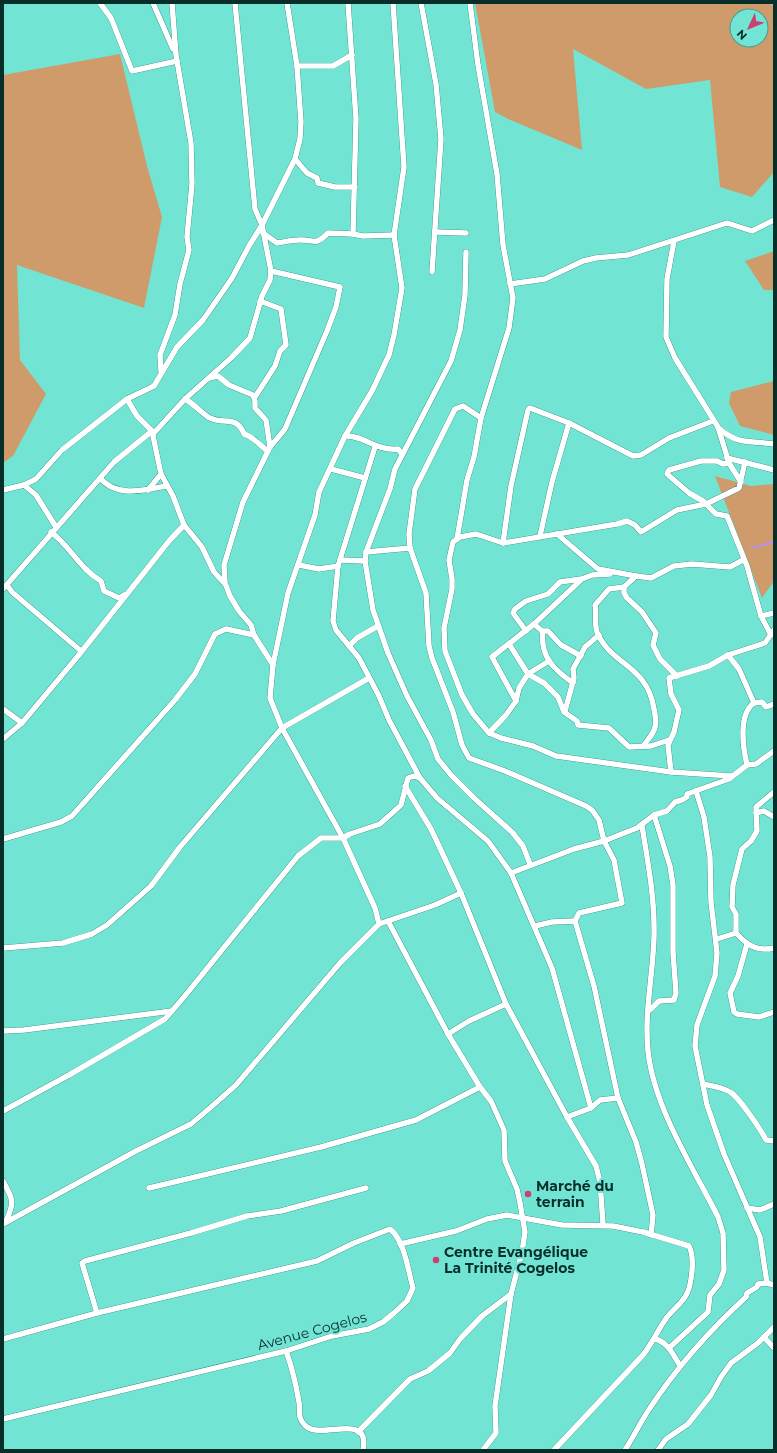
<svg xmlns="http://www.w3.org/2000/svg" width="777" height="1453" font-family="Montserrat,sans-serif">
  <rect width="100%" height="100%" fill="#72e4d4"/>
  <g fill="#d09b6a" fill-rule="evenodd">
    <path d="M 475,3 L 765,3 L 774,5 L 774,172 L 752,197 L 720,187 L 710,80 L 646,89 L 573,49 L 582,150 L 508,119 L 495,112 ZM 737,16 L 761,16 L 761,40 L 737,40 Z"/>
    <polygon points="120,54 147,166 162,217 144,308 17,265 20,360 46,394 13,456 3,463 3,75"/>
    <polygon points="774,251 774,290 764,290 745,261"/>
    <polygon points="774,381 774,435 740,426 729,403 731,392"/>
    <polygon points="715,476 751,486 774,484 774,581 762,598"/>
  </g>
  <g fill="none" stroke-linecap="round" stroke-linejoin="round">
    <polyline stroke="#ba90f0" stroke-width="2" points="752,548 774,542"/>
    <defs>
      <g id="minor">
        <polyline points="100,3 111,18 132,71 177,61"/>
        <polyline points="153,3 173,49"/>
        <polyline points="235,3 255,209 262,225 271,271 340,287 336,307 327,331 285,429 270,447 243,502 224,565 225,583 230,596 239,611 251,625 254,635 273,665"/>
        <polyline points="348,3 356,119 353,234 363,236 394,235"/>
        <polyline points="421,3 436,84 441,139 432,272"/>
        <polyline points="297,66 333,66 352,55"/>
        <polyline points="295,159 307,173 317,178 318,183 335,187 355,187"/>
        <polyline points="436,232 466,233"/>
        <path d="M 263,233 L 277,243 C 284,242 292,240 299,240 C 315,239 314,247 328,233 L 353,234"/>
        <polyline points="674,241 667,279 666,337 675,358 718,427 729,463 741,482"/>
        <polyline points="466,252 465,295 460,330 451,361 395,469 390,489 366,552 365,561 373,610 388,653 407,696 431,740 438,759 451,775 474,798 512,832 523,846 530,864"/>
        <polyline points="510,284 545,279 583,261 596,258 628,255 727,223 752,231 774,220"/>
        <polyline points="161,371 160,355 175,315 180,284 189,250 187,237 192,184 191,143 176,55 172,3"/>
        <polyline points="209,378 218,376 229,385 253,395 255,401 255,408 266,420 270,447"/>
        <polyline points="255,397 275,366 280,351 286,345 281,309 260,301"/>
        <polyline points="127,399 137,416 152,431 161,474 173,496 184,525 202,547 214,572 224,583"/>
        <path d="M 185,399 C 194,404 205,416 210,418 C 225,425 237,415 244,434 C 254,437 259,445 268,451"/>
        <polyline points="481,418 463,406 455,409 415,489 409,534 410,548 426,593 429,646 432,658 453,712 462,745 469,758 505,771 586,806 592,810 599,820 604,841 614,860 622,903 579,913 575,921 594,986 618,1098 636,1142 642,1164 653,1215 651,1235"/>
        <path d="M 718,428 C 740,446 749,440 774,444"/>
        <polyline points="153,434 185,399 231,358 250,338 262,296 270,280 271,271"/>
        <path d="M 345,436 C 364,435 375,451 398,449 L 402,454"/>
        <polyline points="375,447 338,566 333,621 336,630 359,658 379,696 389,720 420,778 437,798 488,841 511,873 552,968 591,1108"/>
        <polyline points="727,458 774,470"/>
        <polyline points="729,463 723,464 717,461 701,461 669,470 667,474 689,493 703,501 716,514 727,516 747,566 761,616 771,635"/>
        <polyline points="331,469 365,478"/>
        <path d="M 100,478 C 117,498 145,490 166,486"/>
        <polyline points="24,485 36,495 56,527"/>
        <polyline points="3,490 24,485 36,479 62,450 127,399 154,386 177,347 203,320 232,278 249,246 262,225 295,159 300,139 301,122 297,66 287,3"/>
        <polyline points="148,490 161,474"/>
        <path d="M 51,532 C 70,546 81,570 101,581 L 104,591 L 119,598 L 124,595"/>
        <polyline points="557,534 598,569 636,576 651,578 674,566 692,564 730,567 743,560"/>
        <polyline points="540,536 552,482 569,423"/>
        <polyline points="457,539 467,480 474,457 481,418 509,328 513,298 503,245 497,174 478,65 470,3"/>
        <polyline points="503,543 511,486 528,410 530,408 569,423 633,456 641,455 669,438 713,421"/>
        <polyline points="366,552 410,548"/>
        <polyline points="340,560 365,561"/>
        <polyline points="299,565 319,569 338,566"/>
        <path d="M 636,576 L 624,587 L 609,589 L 595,605 C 597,613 594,624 597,632 C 611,666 647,664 654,709 C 655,715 657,721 655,727 C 654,734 647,740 644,745"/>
        <polyline points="7,585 12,592 81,651"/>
        <polyline points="624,587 624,593 627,598 642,612 656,633 653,645 660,659 677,676"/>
        <polyline points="3,589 114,462 152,431"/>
        <polyline points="761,616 774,613"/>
        <path d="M 534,624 L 542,631 C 543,635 542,639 543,644 C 545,662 559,673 573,683"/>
        <polyline points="526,631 513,613 515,609 526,601 548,594 560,582 581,579"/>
        <polyline points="542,631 548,631 561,645 581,656"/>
        <polyline points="509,644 528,674 544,683 558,697 564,712 577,721 578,725 609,728 629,747 651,746 669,740"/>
        <polyline points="349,646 357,638 378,626"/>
        <polyline points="728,655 739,669 754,703"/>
        <polyline points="516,701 492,657 534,624 582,579 592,575 610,574"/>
        <polyline points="3,709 22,723"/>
        <polyline points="565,711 574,678 573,669 585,647 599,635"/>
        <polyline points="489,733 506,715 516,701 519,688 528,674 549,661"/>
        <polyline points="3,739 22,723 78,656 169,541 184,525"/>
        <path d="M 747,765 C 743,748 738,714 754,703 L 762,702 L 766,707 L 774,704"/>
        <polyline points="671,772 668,745 674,732 679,710 671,694 669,678 709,666 728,655 765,643 774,630"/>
        <polyline points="732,776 671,772 556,756 533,746 501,738 489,733 473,714 462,695 445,651 444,628 452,589 452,579 449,560 453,542 460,537 476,534 503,543 617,524 627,521 635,525 641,532 677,510 706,504 739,488 745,462"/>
        <polyline points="405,786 431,829 461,893 506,1004 567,1117 596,1166 600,1182 603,1224"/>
        <polyline points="756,813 764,811 774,817"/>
        <path d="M 642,826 C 648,863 655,899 654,937 C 653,975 644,1013 648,1051 C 654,1108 693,1167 718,1217 L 723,1233 L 724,1270 L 719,1284 L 710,1295 L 708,1312 L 669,1348"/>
        <polyline points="3,839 61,822 72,816 175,700 195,674 215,634 226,629 254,635"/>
        <polyline points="511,873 574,849 604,841 637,828 654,815 667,811 675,802 682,800 687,797 687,794 729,779 747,765 756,764 774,751"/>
        <polyline points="388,921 448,1034 480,1087 491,1101 504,1130 505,1161 517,1189 520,1203 525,1232 522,1252 511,1294 495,1406 496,1433 483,1450"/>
        <polyline points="379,924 375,908 343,838 282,728 270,698 273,665 288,593 315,515 319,492 345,436 372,391 389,355 394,335 402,288 394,235 404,167 393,3"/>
        <polyline points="535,926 552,922 575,921"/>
        <polyline points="736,933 736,914 732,907 733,885 742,849 751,841 757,831 756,807 774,792"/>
        <path d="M 717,939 L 736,933 C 747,945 757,952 774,948"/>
        <polyline points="747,944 738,976 730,993 734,1012 737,1014 759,1017 774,1012"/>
        <polyline points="3,948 63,943 92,934 107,925 151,886 180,847 282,728 369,678"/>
        <polyline points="648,1011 651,1009 659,1001 674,1000 676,993 673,952 673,885 670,866 654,815"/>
        <polyline points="3,1031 24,1030 172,1011"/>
        <polyline points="448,1034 469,1021 506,1004"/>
        <path d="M 703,1084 C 712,1086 722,1087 730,1092 C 739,1097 761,1130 766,1140 L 774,1141"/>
        <polyline points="3,1111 69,1075 165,1019 184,997 298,856 321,838 343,838 350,834 380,824 401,805 408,778 414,776 420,778"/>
        <polyline points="567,1117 591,1108 600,1100 618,1098"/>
        <path d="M 3,1181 C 13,1199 15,1202 6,1221"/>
        <polyline points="149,1188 321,1147 416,1120 480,1087"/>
        <polyline points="747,1208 760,1210 774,1204"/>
        <polyline points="3,1224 136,1151 191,1124 210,1108 236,1085 340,963 379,924 435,905 461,893"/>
        <path d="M 400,1244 L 456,1231 L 487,1219 L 507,1215 L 562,1225 L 613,1226 L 643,1232 L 689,1246 C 695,1257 692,1287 685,1297 C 679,1306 670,1312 665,1320 C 657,1332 652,1343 643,1355 L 554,1450"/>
        <polyline points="767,1283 774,1285"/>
        <polyline points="97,1313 82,1263 85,1261 191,1233 247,1216 281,1211 366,1188"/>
        <polyline points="764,1337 774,1348"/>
        <path d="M 3,1339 L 97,1313 L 317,1261 L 354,1243 L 390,1229 C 405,1241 408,1271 413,1288 L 407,1301 L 394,1313 L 383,1322 L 369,1329 L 332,1336 L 286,1351 L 3,1419"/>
        <path d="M 655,1339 C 668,1342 674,1356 680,1366"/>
        <path d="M 286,1351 C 292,1367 296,1385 299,1402 C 300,1407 299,1413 300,1417 C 301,1420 304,1425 307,1427 C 323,1439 371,1412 363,1450"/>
        <polyline points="358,1432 410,1379 428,1371 450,1353 460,1339 482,1316 511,1294"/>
        <path d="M 625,1450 C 634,1436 641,1421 650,1408 C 677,1367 710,1330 746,1297 L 747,1293 L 757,1287 L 758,1284 L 767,1283 L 760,1237 L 724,1154 L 707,1105 L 695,1046 L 697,1025 L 715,976 L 717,953 L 711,902 L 710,857 L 704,817 L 696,791"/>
        <polyline points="658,1450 666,1439 688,1424 711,1395 721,1377 731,1363 758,1343 774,1327"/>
      </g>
    </defs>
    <use href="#minor" stroke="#12766b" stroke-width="6"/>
    <use href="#minor" stroke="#fff" stroke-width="5.5"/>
  </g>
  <g fill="#cc4071" stroke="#72e4d4" stroke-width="1.5">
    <circle cx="528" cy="1194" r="4"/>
    <circle cx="436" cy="1260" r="4"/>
  </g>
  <g text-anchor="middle" stroke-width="4" stroke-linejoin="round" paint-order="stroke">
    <g font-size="14" font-weight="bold" fill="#082e2a" stroke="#72e4d4" text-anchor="start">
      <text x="536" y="1191">Marché du<tspan x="536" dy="16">terrain</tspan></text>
      <text x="444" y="1257">Centre Evangélique<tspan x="444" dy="16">La Trinité Cogelos</tspan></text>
    </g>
    <g font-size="14" fill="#082e2a" stroke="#72e4d4">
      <text transform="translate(312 1331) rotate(-15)" y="5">Avenue Cogelos</text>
    </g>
  </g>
  <rect width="777" height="1453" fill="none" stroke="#082e2a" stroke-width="8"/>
  <g transform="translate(749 28) rotate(226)"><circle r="19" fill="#72e4d4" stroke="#489b90"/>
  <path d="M0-3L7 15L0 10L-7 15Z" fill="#cc4071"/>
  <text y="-6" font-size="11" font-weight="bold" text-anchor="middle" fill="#082e2a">N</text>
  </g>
</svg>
